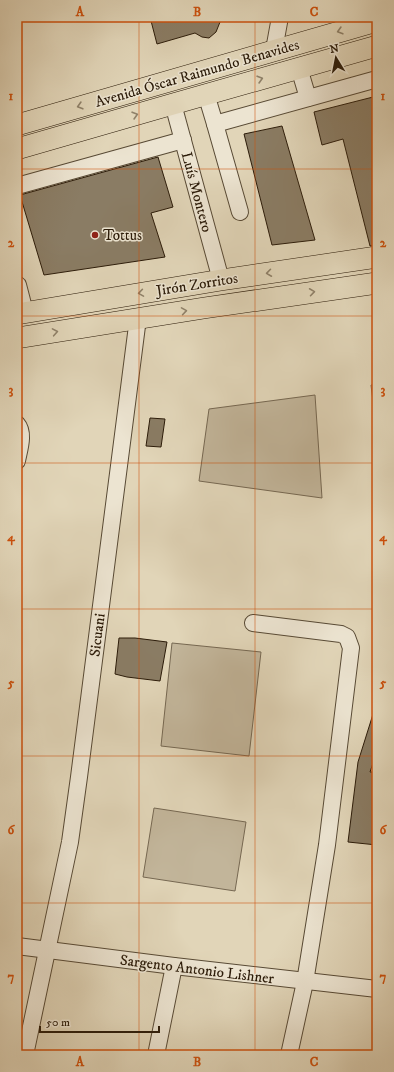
<svg xmlns="http://www.w3.org/2000/svg" width="394" height="1072" font-family="'IM FELL DW Pica',serif">
  <rect width="100%" height="100%" fill="#e1d5b8"/>
  <filter id="stains"><feTurbulence type="fractalNoise" baseFrequency=".005" numOctaves="4"/><feColorMatrix values="0 0 0 0 .2 0 0 0 0 .09 0 0 0 0 .02 0 0 0 .5 -.17"/></filter>
  <radialGradient id="worn" r=".72"><stop offset=".6" stop-color="#630" stop-opacity="0"/><stop offset="1" stop-color="#630" stop-opacity=".3"/></radialGradient>
  <g fill="#c2b59a" stroke="#766852">
    <polygon points="377,384 377,434 371,385"/>
    <polygon points="315,395 322,498 199,481 209,409"/>
    <polygon points="172,643 261,652 249,756 161,746"/>
    <polygon points="154,808 246,822 235,891 143,877"/>
  </g>
  <g fill="#8a7c64" stroke="#2b1b09">
    <polygon points="150,17 222,17 216,32 209,38 202,37 195,33 157,44"/>
    <polygon points="377,96 377,245 370,246 343,139 322,145 314,112"/>
    <polygon points="282,126 315,240 272,245 244,134"/>
    <polygon points="158,157 173,207 151,213 165,257 44,275 20,195"/>
    <polygon points="150,418 165,419 161,447 146,446"/>
    <polygon points="119,638 135,638 167,642 160,681 127,677 115,674"/>
    <polygon points="374,711 377,712 377,751 370,772 377,772 377,845 348,842 358,762"/>
  </g>
  <g fill="none" stroke-linecap="round" stroke-linejoin="round">
    <defs>
      <g id="minor">
        <polyline points="274,50 280,17"/>
        <polyline points="299,68 308,98"/>
        <polyline points="206,94 215,124 377,79"/>
        <polyline points="173,104 221,280"/>
        <polyline points="215,124 240,212"/>
        <polyline points="17,186 183,140"/>
        <polyline points="18,285 25,312"/>
        <path d="M 17,424 C 25,433 19,450 17,461"/>
        <polyline points="253,623 341,634 347,637 351,648 327,845 305,982 289,1055"/>
        <polyline points="17,946 174,966 377,989"/>
        <polyline points="25,1055 70,842 79,777 138,318"/>
        <polyline points="156,1055 174,966"/>
      </g>
      <g id="major">
        <polyline points="17,125 377,21"/>
        <polyline points="17,149 173,104 377,46"/>
        <polyline points="17,314 221,280 377,257"/>
        <polyline points="17,338 204,308 377,283"/>
      </g>
    </defs>
    <use href="#minor" stroke="#584a35" stroke-width="18"/>
    <use href="#major" stroke="#2b1b09" stroke-width="22"/>
    <use href="#minor" stroke="#ece4d1" stroke-width="16"/>
    <use href="#major" stroke="#e1d5b8" stroke-width="21"/>
  </g>
  <defs><path id="oneway-chevron" d="M-2-3.5L2.5 0L-2 3.5" fill="none" stroke-width="1.6" stroke-linecap="round" stroke-linejoin="round"/></defs>
  <g stroke="#8f8169">
    <use href="#oneway-chevron" transform="translate(340 31) rotate(164)"/>
    <use href="#oneway-chevron" transform="translate(260 79) rotate(-16)"/>
    <use href="#oneway-chevron" transform="translate(80 106) rotate(164)"/>
    <use href="#oneway-chevron" transform="translate(135 115) rotate(-16)"/>
    <use href="#oneway-chevron" transform="translate(269 273) rotate(172)"/>
    <use href="#oneway-chevron" transform="translate(312 292) rotate(-8)"/>
    <use href="#oneway-chevron" transform="translate(141 293) rotate(171)"/>
    <use href="#oneway-chevron" transform="translate(184 311) rotate(-9)"/>
    <use href="#oneway-chevron" transform="translate(55 332) rotate(-10)"/>
  </g>
  <path fill="none" stroke="#cc500c" stroke-width="1" stroke-opacity="0.55" d="M 139,17 L 139,1055M 255,17 L 255,1055M 17,169 L 377,169M 17,316 L 377,316M 17,463 L 377,463M 17,609 L 377,609M 17,756 L 377,756M 17,903 L 377,903"/>
  <circle fill="#8f2418" stroke="#ece4d1" stroke-width="1.5" cx="95" cy="235" r="4"/>
  <g text-anchor="middle" stroke-width="3" stroke-linejoin="round" paint-order="stroke">
    <g font-size="15" fill="#2b1b09" stroke="#ece4d1">
      <text transform="translate(197 73) rotate(-16)" y="5">Avenida Óscar Raimundo Benavides</text>
      <text transform="translate(197 192) rotate(75)" y="5">Luís Montero</text>
      <text transform="translate(197 284) rotate(-9)" y="5">Jirón Zorritos</text>
      <text transform="translate(97 635) rotate(-83)" y="5">Sicuani</text>
      <text transform="translate(197 969) rotate(7)" y="5">Sargento Antonio Lishner</text>
    </g>
    <g font-size="15" fill="#2b1b09" stroke="#ece4d1" text-anchor="start">
      <text x="103" y="240">Tottus</text>
    </g>
  </g>
  <rect width="394" height="1072" fill="none" stroke="#e1d5b8" stroke-width="44"/>
  <g transform="translate(336 58) rotate(350)" stroke="#ece4d1" stroke-width="3" paint-order="stroke">
  <path d="M0-3L7 15L0 10L-7 15Z" fill="#2b1b09"/>
  <text y="-6" font-size="11" font-weight="bold" text-anchor="middle" fill="#2b1b09">N</text>
  </g>
  <path d="M40 1026v6h119v-6" fill="none" stroke="#2b1b09" stroke-width="2"/>
  <text x="46" y="1026" font-size="12" fill="#2b1b09" stroke="#ece4d1" stroke-width="3" paint-order="stroke">50 m</text>
  <rect x="22" y="22" width="350" height="1028" fill="none" stroke="#cc500c" stroke-width="1.5"/>
  <g font-size="13" text-anchor="middle" font-weight="bold" fill="#cc500c">
    <text x="80" y="16">A</text>
    <text x="197" y="16">B</text>
    <text x="314" y="16">C</text>
    <text x="11" y="100">1</text>
    <text x="383" y="100">1</text>
    <text x="11" y="247">2</text>
    <text x="383" y="247">2</text>
    <text x="11" y="394">3</text>
    <text x="383" y="394">3</text>
    <text x="11" y="541">4</text>
    <text x="383" y="541">4</text>
    <text x="11" y="687">5</text>
    <text x="383" y="687">5</text>
    <text x="11" y="834">6</text>
    <text x="383" y="834">6</text>
    <text x="11" y="981">7</text>
    <text x="383" y="981">7</text>
    <text x="80" y="1066">A</text>
    <text x="197" y="1066">B</text>
    <text x="314" y="1066">C</text>
  </g>
  <rect width="100%" height="100%" filter="url(#stains)"/>
  <rect width="100%" height="100%" fill="url(#worn)"/>
</svg>
